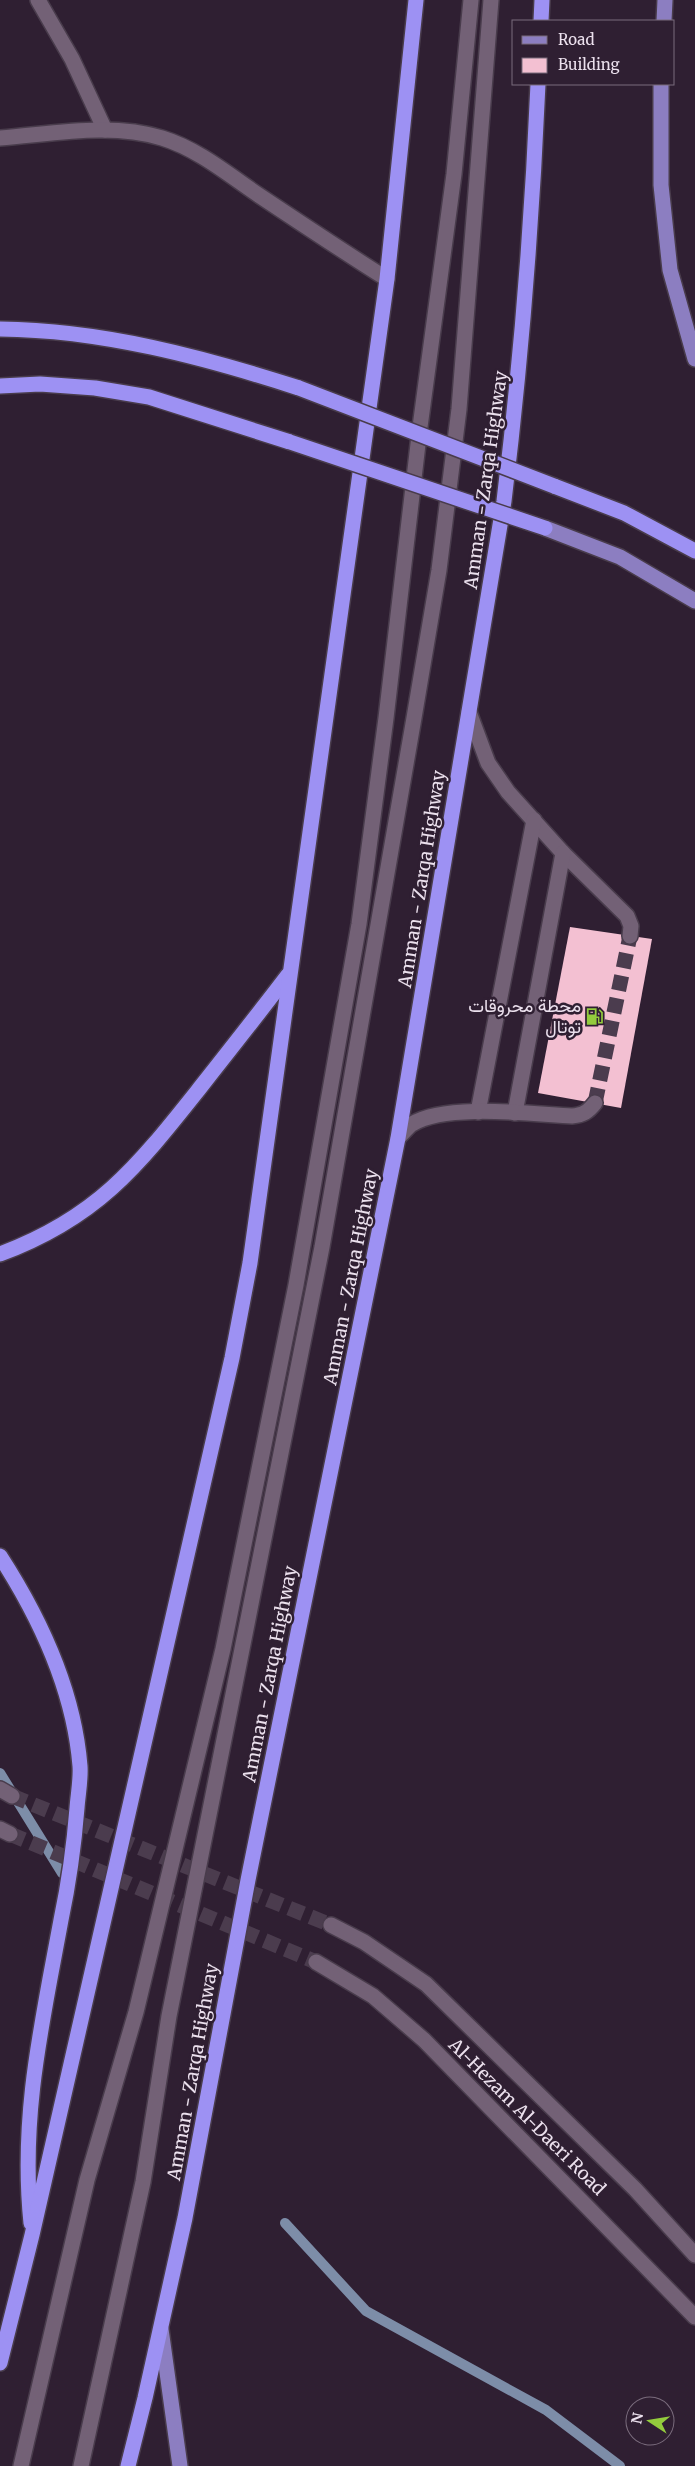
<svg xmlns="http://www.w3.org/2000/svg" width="695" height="2466" font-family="Merriweather,Vazirmatn,serif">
  <rect width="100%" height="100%" fill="#2f1f32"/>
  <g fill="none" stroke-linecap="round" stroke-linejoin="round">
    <g stroke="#7d8da8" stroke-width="10">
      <polyline points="0,1773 62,1873"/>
      <polyline points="285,2223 366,2311 546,2410 620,2466"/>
    </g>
  </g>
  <polygon fill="#f3c0d2" points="570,927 652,939 621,1108 538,1093"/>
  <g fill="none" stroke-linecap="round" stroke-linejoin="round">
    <g stroke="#4b3c4e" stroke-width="15" stroke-dasharray="15 8" stroke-linecap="butt">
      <polyline points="595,1103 630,936"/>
      <polyline points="12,1796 331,1925"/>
      <polyline points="10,1834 316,1962"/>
    </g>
    <defs>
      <g id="minor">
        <polyline points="38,0 72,59 105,130"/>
        <path d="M 0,138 C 52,134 111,122 162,138 C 198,149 229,175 260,196 C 302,224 344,252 387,279"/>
        <polyline points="469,712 488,763 508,792 563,853 627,916 631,926 630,936"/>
        <polyline points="478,1112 534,820"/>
        <polyline points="515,1113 563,853"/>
        <path d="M 398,1138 C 403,1133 407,1128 412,1124 C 446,1103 532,1114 572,1116 C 583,1115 588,1112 595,1103"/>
        <polyline points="0,1789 12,1796"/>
        <polyline points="0,1829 10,1834"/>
        <polyline points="331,1925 364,1942 426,1984 635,2189 695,2255"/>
        <polyline points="316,1962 373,1996 424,2040 695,2317"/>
        <polyline points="21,2466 87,2180 136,2012 223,1649 296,1285 359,924 386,718 420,427 454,174 471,0"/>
        <polyline points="81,2466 143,2182 169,2016 322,1247 414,718 439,570 459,409 491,0"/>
      </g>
      <g id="major">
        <polyline points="664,21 665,0"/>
        <polyline points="661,84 661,185 670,270 695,359"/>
        <polyline points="545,528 620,557 695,601"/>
        <polyline points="161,2329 180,2466"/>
      </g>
      <g id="highway">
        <polyline points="541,21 542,0"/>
        <path d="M 0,329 C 102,330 203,357 299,388"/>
        <polyline points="0,386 40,384 95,388 149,397 290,442"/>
        <polyline points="554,486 624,513 695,551"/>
        <path d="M 0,1254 C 97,1218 137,1167 199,1089 C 229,1051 259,1013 288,975"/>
        <path d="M 0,1556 C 40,1618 74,1691 80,1766 C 81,1779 78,1794 77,1808 C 74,1846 69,1882 61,1920 C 42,2023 20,2117 31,2223"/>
        <polyline points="0,2363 32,2235 232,1358 250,1263 387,279 416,0"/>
        <path d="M 128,2466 L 145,2398 L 185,2218 L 248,1880 L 398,1138 L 504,501 C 521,362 532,224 538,84"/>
      </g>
    </defs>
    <use href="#minor" stroke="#493c4c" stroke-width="18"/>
    <use href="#major" stroke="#493c4c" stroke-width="18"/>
    <use href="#highway" stroke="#493c4c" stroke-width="18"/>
    <use href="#minor" stroke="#736176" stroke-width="15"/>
    <use href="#major" stroke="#8c7ec1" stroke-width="15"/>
    <use href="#highway" stroke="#9d91f3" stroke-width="15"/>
    <defs>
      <g id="highway-bridge">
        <polyline points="299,388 554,486"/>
        <polyline points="290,442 545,528"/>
      </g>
    </defs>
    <use href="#highway-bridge" stroke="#493c4c" stroke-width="18" stroke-linecap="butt"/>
    <use href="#highway-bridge" stroke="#9d91f3" stroke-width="15"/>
  </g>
  <defs>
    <symbol id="fuel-bare" viewBox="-9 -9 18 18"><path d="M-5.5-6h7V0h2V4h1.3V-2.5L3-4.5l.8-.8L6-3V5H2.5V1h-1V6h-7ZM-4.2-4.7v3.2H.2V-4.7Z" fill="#93cc3d" stroke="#2f1f32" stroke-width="2.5" paint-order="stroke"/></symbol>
  </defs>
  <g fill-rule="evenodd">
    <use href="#fuel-bare" x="582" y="1004" width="25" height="25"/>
  </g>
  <g text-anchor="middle" stroke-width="5" stroke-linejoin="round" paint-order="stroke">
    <g font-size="18" fill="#ebe0ed" stroke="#2f1f32">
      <text transform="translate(486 480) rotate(-82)" y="6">Amman - Zarqa Highway</text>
      <text transform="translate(422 879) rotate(-81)" y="6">Amman - Zarqa Highway</text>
      <text transform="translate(351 1277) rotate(-79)" y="6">Amman - Zarqa Highway</text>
      <text transform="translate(270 1674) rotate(-79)" y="6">Amman - Zarqa Highway</text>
      <text transform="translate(193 2072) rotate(-80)" y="6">Amman - Zarqa Highway</text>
      <text transform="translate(527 2117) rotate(45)" y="6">Al-Hezam Al-Daeri Road</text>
    </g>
    <g font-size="18" fill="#ebe0ed" stroke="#2f1f32" text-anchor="end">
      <text x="581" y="1012">محطة محروقات<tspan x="581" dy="21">توتال</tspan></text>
    </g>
  </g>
  <rect x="512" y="20" width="162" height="65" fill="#2f1f32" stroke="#7a6c7d"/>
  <rect x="522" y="36" width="25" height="8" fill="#8c7ec1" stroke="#7a6c7d"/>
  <text x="558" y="45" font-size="15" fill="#ebe0ed">Road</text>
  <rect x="522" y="58" width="25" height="15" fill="#f3c0d2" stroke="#7a6c7d"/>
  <text x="558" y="70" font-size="15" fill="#ebe0ed">Building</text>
  <g transform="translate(650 2421) rotate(282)"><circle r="24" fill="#2f1f32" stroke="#7a6c7d"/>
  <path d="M0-4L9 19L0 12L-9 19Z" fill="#93cc3d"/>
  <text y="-8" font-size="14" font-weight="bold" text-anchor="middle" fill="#ebe0ed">N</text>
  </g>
</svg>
